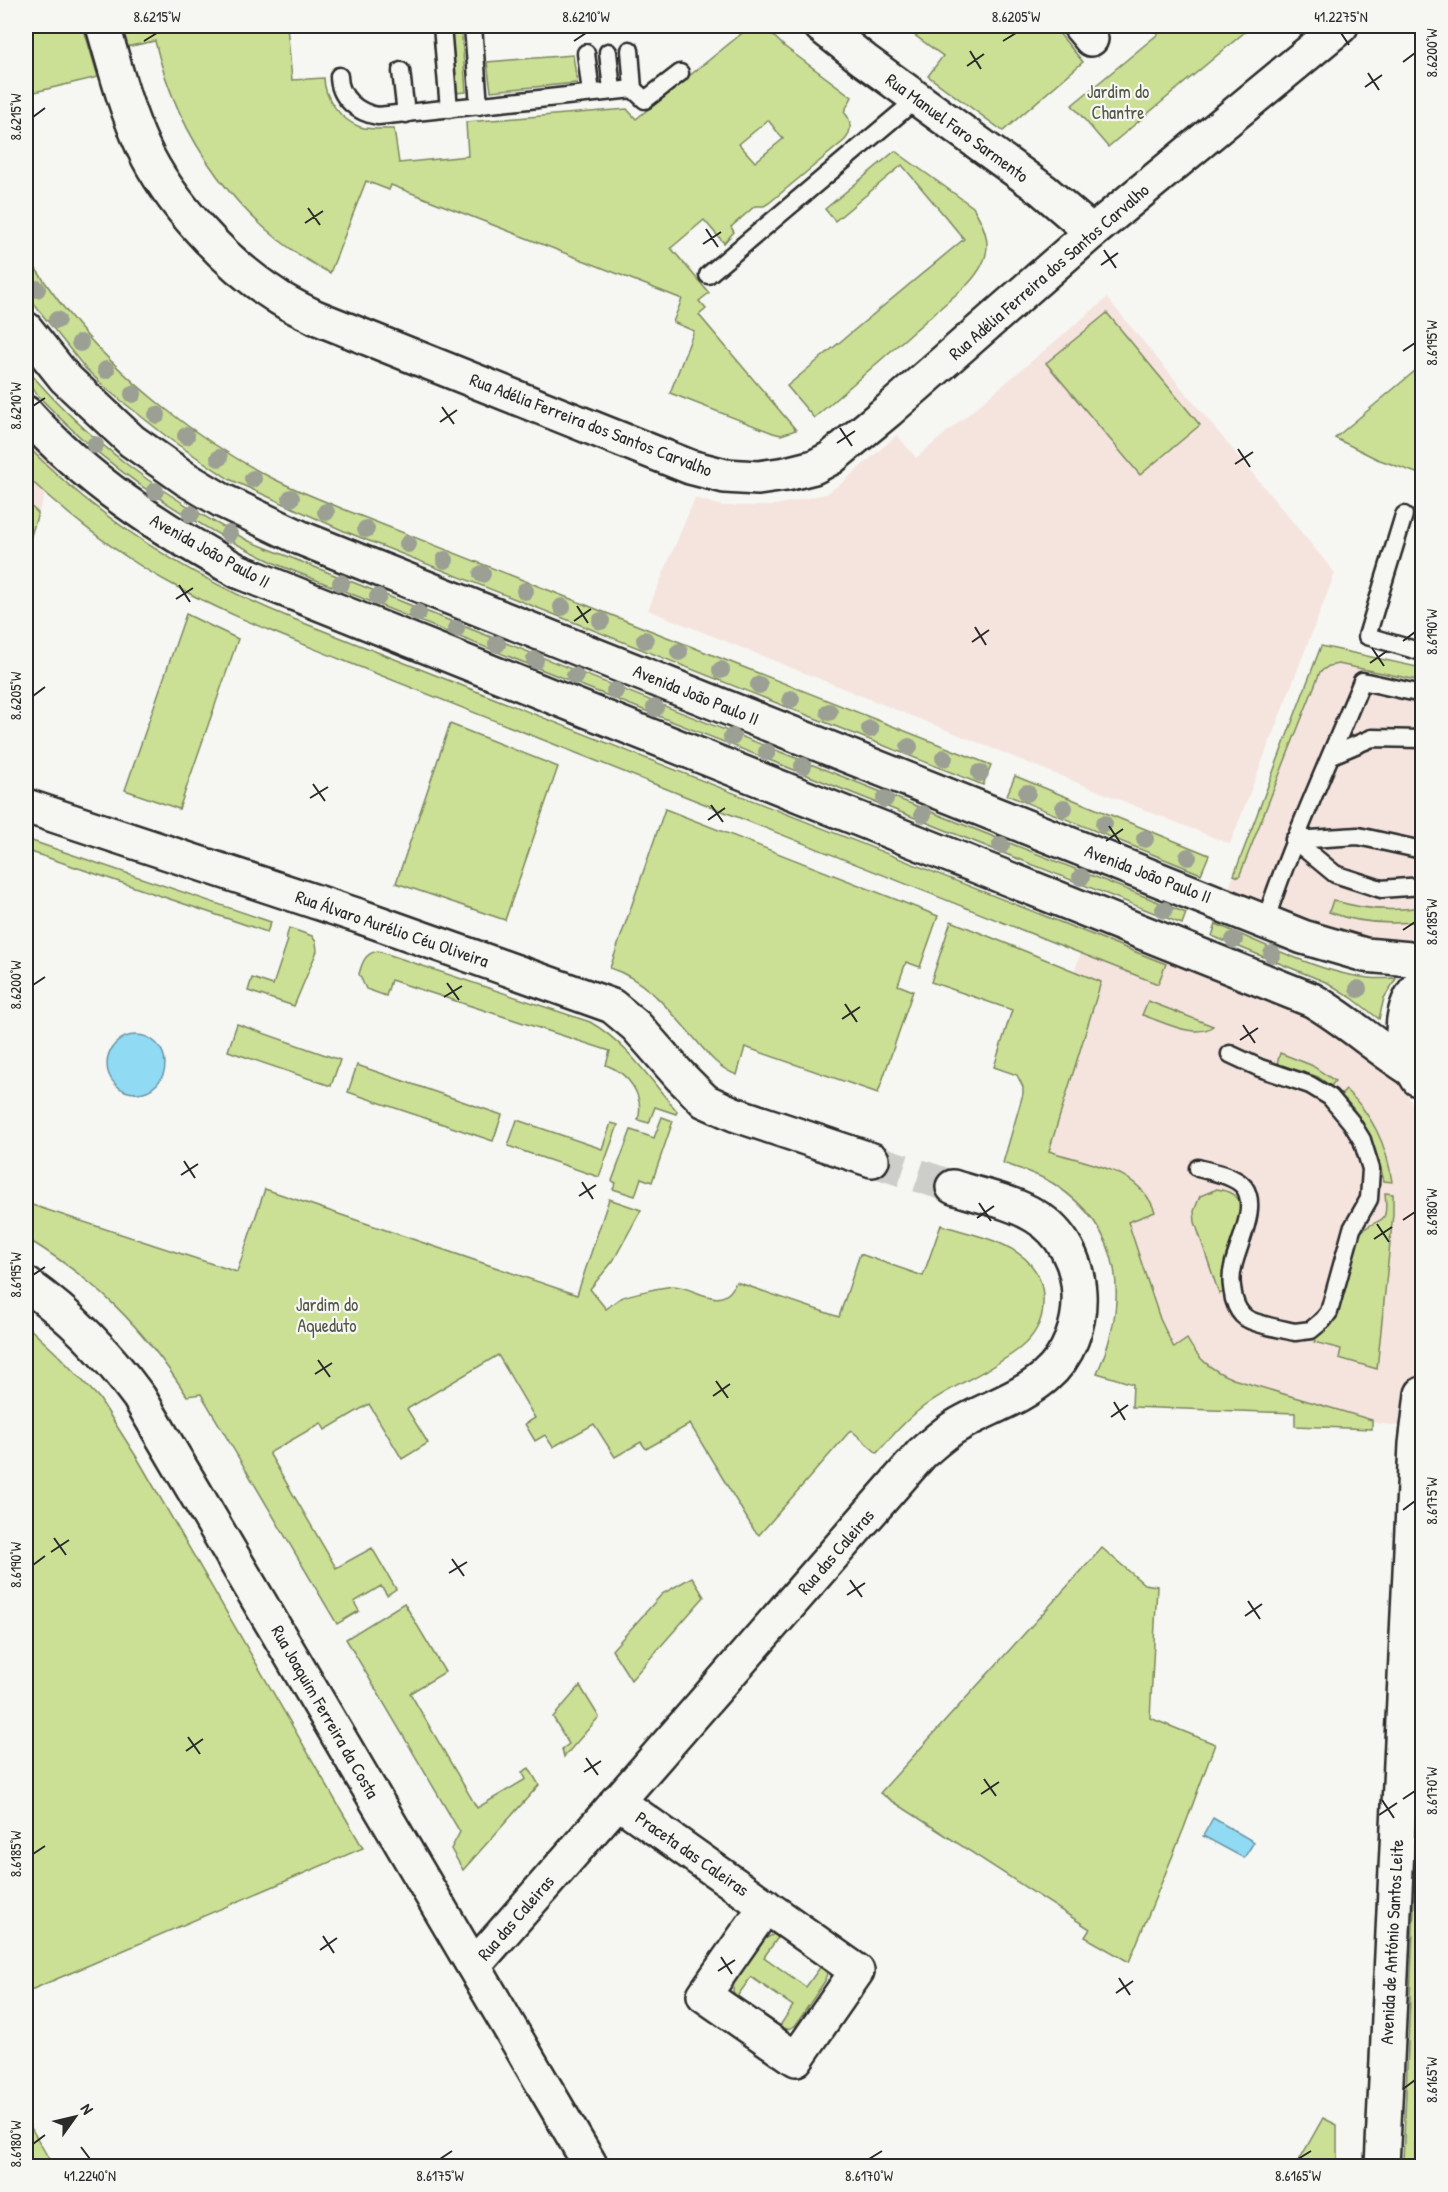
<svg xmlns="http://www.w3.org/2000/svg" width="1448" height="2192" font-family="'Patrick Hand',sans-serif">
  <rect width="100%" height="100%" fill="#f6f6f2"/>
  <filter id="ink" filterUnits="userSpaceOnUse"><feTurbulence type="fractalNoise" baseFrequency=".0167" numOctaves="2"/><feDisplacementMap in="SourceGraphic" scale="12" xChannelSelector="R" yChannelSelector="G"/><feConvolveMatrix kernelMatrix="1 2 1 2 8 2 1 2 1" color-interpolation-filters="sRGB"/></filter>
  <g filter="url(#ink)">
    <g fill="#f5e3de">
      <polygon points="1107,298 1335,573 1230,844 648,610 695,498 722,506 771,506 826,494 842,483 897,435 916,458"/>
      <polygon points="26,422 60,455 33,527 26,521"/>
      <polygon points="1321,646 1422,668 1422,955 1224,901"/>
      <polygon points="1093,917 1202,958 1384,1055 1422,1120 1422,1368 1415,1428 1295,1413 1132,1407 1133,1384 1097,1373 1110,1341 1116,1306 1116,1278 1108,1246 1090,1217 1068,1195 1054,1184 1013,1167 1067,994"/>
    </g>
    <g fill="#cbe095" stroke="#7b8660" stroke-width="1.5" fill-rule="evenodd">
      <polygon points="26,26 83,26 98,77 26,94"/>
      <path d="M 120,26 L 287,26 L 292,80 L 324,78 C 324,98 341,120 360,127 C 371,130 383,129 394,129 L 399,163 L 468,156 L 466,122 L 627,109 L 636,119 L 751,26 L 763,26 L 785,47 L 852,97 L 844,112 C 852,120 852,131 845,140 L 769,203 L 764,206 L 755,206 L 731,227 L 734,232 L 724,243 L 704,220 L 671,248 L 709,293 L 699,301 L 706,309 L 699,315 L 796,430 L 781,435 L 773,433 L 670,393 L 694,331 L 673,322 L 682,299 L 391,185 L 389,190 L 366,181 L 330,273 C 239,226 178,138 155,41 L 126,47 ZM 768,120 L 783,139 L 755,162 L 739,144 Z"/>
      <polygon points="449,26 461,26 466,92 455,93"/>
      <polygon points="902,26 1053,26 1083,62 1003,131 928,76 943,56"/>
      <polygon points="1151,26 1252,26 1108,147 1072,105 1158,34"/>
      <polygon points="573,55 577,83 491,91 487,62"/>
      <path d="M 895,151 L 973,207 C 992,238 993,257 968,284 L 814,418 L 787,386 L 964,239 L 902,165 L 835,221 L 825,209 Z"/>
      <path d="M 26,254 C 39,274 53,294 68,313 C 119,378 199,441 272,478 C 295,490 320,499 343,509 L 991,765 L 983,785 L 344,531 L 229,479 L 171,440 L 109,391 L 85,368 L 37,308 L 26,291 Z"/>
      <polygon points="1107,313 1200,425 1140,475 1046,363"/>
      <polygon points="1422,365 1422,475 1377,459 1335,438"/>
      <path d="M 26,368 C 89,443 163,496 249,541 L 1186,913 L 1182,924 L 281,566 C 184,521 96,463 26,382 Z"/>
      <path d="M 26,445 C 101,521 192,578 291,618 L 1166,964 L 1158,984 L 342,660 C 286,637 230,616 177,587 C 122,558 71,518 26,476 Z"/>
      <polygon points="26,502 38,513 26,552"/>
      <polygon points="186,614 238,639 179,809 125,790"/>
      <polygon points="1321,646 1422,668 1422,681 1338,664 1329,666 1320,672 1239,877 1234,875"/>
      <polygon points="450,724 558,767 505,920 396,883"/>
      <polygon points="1015,776 1209,855 1201,874 1007,795"/>
      <path d="M 665,809 L 938,916 L 920,967 L 906,962 L 898,985 L 913,991 L 878,1093 L 745,1047 L 737,1075 C 718,1068 707,1053 695,1039 C 669,1010 648,981 610,968 Z"/>
      <polygon points="26,839 271,922 267,932 28,851 26,858"/>
      <path d="M 1333,900 C 1363,910 1390,912 1422,907 L 1422,921 C 1390,925 1360,924 1329,912 Z"/>
      <path d="M 951,921 L 1101,982 L 1049,1151 C 1087,1164 1140,1168 1155,1212 L 1128,1222 L 1160,1319 L 1174,1348 L 1187,1339 C 1198,1359 1211,1370 1233,1379 L 1372,1420 L 1372,1429 L 1295,1426 L 1295,1413 L 1132,1407 L 1133,1384 L 1097,1373 C 1129,1302 1125,1230 1054,1184 C 1039,1174 1020,1169 1003,1163 L 1023,1094 L 1023,1087 L 1017,1075 L 994,1067 L 1012,1010 L 931,982 Z"/>
      <path d="M 1216,924 C 1267,945 1340,984 1393,978 L 1396,979 L 1384,998 L 1379,1019 L 1352,998 L 1328,983 L 1212,936 Z"/>
      <polygon points="289,928 312,936 316,942 317,951 294,1006 248,991 252,978 273,985 288,940 286,939"/>
      <path d="M 378,951 L 590,1022 C 627,1043 650,1080 677,1111 L 676,1114 L 655,1107 L 649,1123 L 638,1120 C 645,1095 628,1073 606,1065 L 610,1051 L 391,980 L 386,996 L 366,989 L 359,974 C 362,963 365,953 378,951 Z"/>
      <path d="M 1148,1001 L 1213,1026 C 1195,1040 1162,1021 1142,1015 Z"/>
      <polygon points="237,1024 340,1060 331,1086 228,1051"/>
      <polygon points="1280,1053 1311,1065 1335,1081 1331,1086 1318,1077 1277,1064"/>
      <polygon points="357,1065 502,1115 493,1141 348,1092"/>
      <path d="M 1346,1090 C 1373,1115 1387,1145 1392,1182 L 1384,1181 C 1376,1148 1366,1119 1341,1095 Z"/>
      <polygon points="662,1117 673,1121 652,1182 641,1178 635,1196 613,1189 616,1183 612,1181 631,1130 654,1138"/>
      <polygon points="517,1120 602,1149 611,1123 618,1125 599,1177 508,1146"/>
      <path d="M 265,1189 L 577,1295 L 609,1199 L 641,1210 L 613,1261 L 590,1289 L 606,1309 C 611,1306 616,1300 621,1298 C 629,1294 664,1287 673,1286 C 695,1286 722,1315 736,1282 L 839,1317 L 860,1254 L 923,1276 L 941,1225 C 983,1238 1046,1246 1043,1304 C 1043,1321 1034,1337 1020,1348 C 993,1370 959,1382 930,1402 C 909,1416 893,1435 877,1453 L 851,1430 L 759,1535 L 754,1530 L 690,1424 L 646,1449 L 641,1442 L 615,1457 L 594,1424 L 553,1447 L 545,1435 L 535,1441 L 525,1424 L 535,1418 L 498,1355 L 407,1409 L 428,1443 L 402,1459 L 369,1404 L 325,1430 L 321,1423 L 269,1453 L 336,1568 L 372,1548 L 396,1589 L 387,1595 L 381,1586 L 354,1602 L 359,1611 L 337,1624 L 201,1394 L 187,1396 C 142,1326 97,1281 26,1238 L 26,1203 L 237,1272 Z"/>
      <path d="M 1217,1189 C 1229,1191 1238,1195 1242,1206 L 1224,1292 L 1219,1294 L 1195,1222 L 1194,1211 L 1200,1196 Z"/>
      <path d="M 1385,1193 L 1393,1194 L 1393,1214 L 1377,1369 L 1339,1358 L 1341,1349 L 1314,1342 C 1317,1333 1332,1325 1337,1313 C 1348,1287 1350,1257 1361,1232 C 1379,1215 1389,1229 1385,1193 Z"/>
      <polygon points="26,1325 58,1355 99,1398 139,1461 363,1848 26,1992"/>
      <polygon points="1102,1548 1144,1584 1157,1586 1150,1718 1215,1744 1184,1828 1129,1962 1085,1937 1090,1929 880,1793"/>
      <polygon points="692,1577 704,1597 631,1680 612,1650 662,1594"/>
      <polygon points="404,1603 445,1672 410,1693 477,1808 526,1779 522,1772 529,1768 539,1785 463,1870 451,1849 460,1832 346,1639"/>
      <polygon points="580,1686 599,1717 564,1757 562,1749 569,1744 553,1717"/>
      <polygon points="1422,1719 1422,1945 1415,2106 1415,2162 1403,2162"/>
      <polygon points="774,1934 779,1936 764,1957 806,1987 821,1966 827,1973 825,1981 795,2026 788,2029 779,2027 793,2006 751,1977 736,1998 733,1991 734,1983 763,1940"/>
      <polygon points="1323,2118 1337,2125 1337,2166 1296,2166"/>
      <polygon points="26,2119 53,2166 26,2166"/>
    </g>
    <g fill="#91daf3" stroke="#6894a3" stroke-width="1.5">
      <circle cx="136" cy="1064" r="29"/>
      <polygon points="1213,1818 1254,1842 1244,1858 1203,1836"/>
    </g>
    <g fill="none" stroke-linecap="round" stroke-linejoin="round">
      <polyline stroke="#cdcdca" stroke-width="33" stroke-dasharray="33 16" stroke-linecap="butt" points="872,1160 953,1187"/>
      <defs>
        <g id="service">
          <polyline points="442,26 449,109"/>
          <polyline points="473,26 479,106"/>
          <polyline points="630,50 633,89"/>
          <polyline points="608,52 612,91"/>
          <polyline points="586,53 591,93"/>
          <polyline points="401,71 406,114"/>
          <path d="M 339,76 C 339,98 358,113 378,116 L 633,89 L 645,100 L 680,73"/>
          <polyline points="708,275 918,98"/>
          <polyline points="1404,515 1367,636 1422,652"/>
          <polyline points="1332,755 1372,738 1422,739"/>
          <polyline points="1294,840 1335,874 1381,889 1422,886"/>
          <polyline points="1294,840 1358,836 1422,850"/>
          <path d="M 1265,922 C 1292,840 1329,761 1362,681 L 1422,694"/>
          <path d="M 1198,1168 C 1212,1172 1234,1175 1244,1187 C 1259,1207 1237,1246 1233,1267 C 1230,1279 1232,1288 1234,1299 C 1236,1306 1240,1314 1246,1318 C 1257,1325 1282,1329 1295,1332 L 1311,1330 L 1323,1320 L 1329,1312 L 1352,1229 L 1369,1199 L 1371,1169 L 1362,1140 L 1351,1122 L 1330,1097 L 1310,1085 L 1260,1068 L 1230,1054"/>
        </g>
        <g id="minor">
          <path d="M 103,26 C 115,67 125,108 143,147 C 168,201 225,263 275,295 C 287,304 302,310 315,317 L 690,467 L 725,476 L 758,478 L 786,474 L 814,467 L 831,458 L 889,410 L 1092,232 L 1341,26"/>
          <polyline points="821,26 864,60 1043,190 1092,232"/>
          <polyline points="1080,26 1091,39"/>
          <polyline points="26,806 359,916 612,1006 636,1026 680,1076 705,1101 734,1114 872,1160"/>
          <polyline points="617,1801 857,1971 796,2059 704,1995 766,1906"/>
          <path d="M 474,1966 L 922,1453 C 934,1443 945,1432 958,1425 C 987,1408 1019,1399 1045,1377 C 1093,1336 1091,1249 1035,1216 C 1011,1201 980,1196 953,1187"/>
        </g>
        <path id="tertiary" d="M 26,1284 C 72,1317 105,1351 139,1397 L 591,2166"/>
        <g id="secondary">
          <polyline points="26,329 65,378 132,441 186,479 221,500 301,538 1303,937 1365,955 1422,960"/>
          <path d="M 26,413 C 86,480 159,528 238,571 L 1312,1000 C 1347,1020 1377,1048 1411,1069"/>
          <path d="M 1418,1079 C 1398,1049 1397,1009 1422,982"/>
          <polyline points="1382,2166 1416,1444 1422,1394"/>
        </g>
      </defs>
      <use href="#service" stroke="#2b2b2b" stroke-width="21"/>
      <use href="#minor" stroke="#2b2b2b" stroke-width="38"/>
      <use href="#tertiary" stroke="#2b2b2b" stroke-width="38"/>
      <use href="#secondary" stroke="#2b2b2b" stroke-width="38"/>
      <use href="#service" stroke="#f6f6f2" stroke-width="16"/>
      <use href="#minor" stroke="#f6f6f2" stroke-width="33"/>
      <use href="#tertiary" stroke="#f6f6f2" stroke-width="33"/>
      <use href="#secondary" stroke="#f6f6f2" stroke-width="33"/>
    </g>
    <g fill="#9c9f93">
      <circle cx="37" cy="289" r="9"/>
      <circle cx="57" cy="320" r="9"/>
      <circle cx="80" cy="343" r="9"/>
      <circle cx="106" cy="370" r="9"/>
      <circle cx="133" cy="394" r="9"/>
      <circle cx="157" cy="415" r="9"/>
      <circle cx="186" cy="436" r="9"/>
      <circle cx="95" cy="445" r="9"/>
      <circle cx="219" cy="458" r="9"/>
      <circle cx="253" cy="479" r="9"/>
      <circle cx="155" cy="491" r="9"/>
      <circle cx="291" cy="498" r="9"/>
      <circle cx="326" cy="512" r="9"/>
      <circle cx="191" cy="514" r="9"/>
      <circle cx="366" cy="529" r="9"/>
      <circle cx="229" cy="534" r="9"/>
      <circle cx="408" cy="544" r="9"/>
      <circle cx="445" cy="560" r="9"/>
      <circle cx="482" cy="574" r="9"/>
      <circle cx="341" cy="583" r="9"/>
      <circle cx="525" cy="591" r="9"/>
      <circle cx="378" cy="597" r="9"/>
      <circle cx="562" cy="607" r="9"/>
      <circle cx="418" cy="613" r="9"/>
      <circle cx="601" cy="621" r="9"/>
      <circle cx="456" cy="629" r="9"/>
      <circle cx="645" cy="640" r="9"/>
      <circle cx="497" cy="644" r="9"/>
      <circle cx="679" cy="652" r="9"/>
      <circle cx="535" cy="660" r="9"/>
      <circle cx="721" cy="670" r="9"/>
      <circle cx="575" cy="676" r="9"/>
      <circle cx="759" cy="685" r="9"/>
      <circle cx="615" cy="691" r="9"/>
      <circle cx="791" cy="699" r="9"/>
      <circle cx="655" cy="708" r="9"/>
      <circle cx="829" cy="712" r="9"/>
      <circle cx="870" cy="729" r="9"/>
      <circle cx="732" cy="737" r="9"/>
      <circle cx="909" cy="747" r="9"/>
      <circle cx="767" cy="752" r="9"/>
      <circle cx="944" cy="758" r="9"/>
      <circle cx="803" cy="766" r="9"/>
      <circle cx="980" cy="773" r="9"/>
      <circle cx="1027" cy="793" r="9"/>
      <circle cx="885" cy="799" r="9"/>
      <circle cx="1064" cy="808" r="9"/>
      <circle cx="923" cy="814" r="9"/>
      <circle cx="1104" cy="824" r="9"/>
      <circle cx="1145" cy="839" r="9"/>
      <circle cx="1001" cy="845" r="9"/>
      <circle cx="1188" cy="857" r="9"/>
      <circle cx="1081" cy="877" r="9"/>
      <circle cx="1164" cy="910" r="9"/>
      <circle cx="1234" cy="940" r="9"/>
      <circle cx="1272" cy="954" r="9"/>
      <circle cx="1358" cy="989" r="9"/>
    </g>
  </g>
  <path fill="none" stroke="#2b2b2b" stroke-width="2" d="M 1341,33 L 1349,45M 144,41 L 157,33M 574,41 L 586,33M 1003,41 L 1016,33M 970,51 L 981,69M 1403,62 L 1415,53M 967,66 L 984,54M 1368,73 L 1379,90M 1365,87 L 1382,75M 33,117 L 45,108M 308,208 L 320,225M 305,223 L 323,211M 706,229 L 718,247M 703,244 L 721,232M 1104,250 L 1116,268M 1101,265 L 1118,253M 1403,351 L 1415,343M 33,406 L 45,398M 442,407 L 454,424M 440,422 L 457,410M 840,428 L 852,446M 837,443 L 855,431M 1238,449 L 1250,467M 1235,464 L 1253,452M 179,585 L 190,602M 176,599 L 193,588M 577,606 L 588,623M 574,621 L 591,609M 975,627 L 986,645M 1403,641 L 1415,632M 972,642 L 989,630M 1372,648 L 1384,666M 1370,663 L 1387,651M 33,696 L 45,687M 313,784 L 325,801M 310,798 L 328,787M 711,805 L 723,822M 708,820 L 725,808M 1109,826 L 1121,844M 1106,841 L 1123,829M 1403,930 L 1415,922M 447,983 L 459,1000M 33,985 L 45,977M 444,997 L 462,986M 845,1004 L 857,1022M 842,1019 L 860,1007M 1243,1025 L 1255,1043M 1240,1040 L 1258,1028M 184,1161 L 195,1178M 181,1175 L 198,1164M 582,1182 L 593,1199M 579,1196 L 596,1185M 979,1203 L 991,1221M 977,1218 L 994,1206M 1403,1220 L 1415,1212M 1377,1224 L 1389,1242M 1374,1239 L 1392,1227M 33,1275 L 45,1267M 318,1360 L 330,1377M 315,1374 L 332,1363M 716,1381 L 728,1398M 713,1396 L 730,1384M 1114,1402 L 1125,1420M 1111,1417 L 1128,1405M 1403,1510 L 1415,1501M 54,1538 L 66,1555M 51,1552 L 69,1540M 452,1559 L 464,1576M 33,1565 L 45,1556M 449,1573 L 467,1562M 850,1580 L 862,1597M 847,1595 L 865,1583M 1248,1601 L 1260,1619M 1245,1616 L 1262,1604M 188,1737 L 200,1754M 186,1751 L 203,1739M 586,1758 L 598,1775M 584,1772 L 601,1761M 984,1779 L 996,1796M 981,1794 L 999,1782M 1403,1799 L 1415,1791M 1382,1800 L 1394,1818M 1379,1815 L 1397,1803M 33,1854 L 45,1846M 323,1936 L 334,1953M 320,1950 L 337,1938M 721,1957 L 732,1974M 718,1971 L 735,1960M 1119,1978 L 1130,1995M 1116,1993 L 1133,1981M 1403,2089 L 1415,2080M 33,2144 L 45,2135M 81,2147 L 90,2159M 440,2159 L 452,2151M 869,2159 L 882,2151M 1298,2159 L 1311,2151"/>
  <g text-anchor="middle" stroke-width="4.5" stroke-linejoin="round" paint-order="stroke">
    <g font-size="18" fill="#535846" stroke="#f6f6f2">
      <text x="1118" y="98">Jardim do<tspan x="1118" dy="21">Chantre</tspan></text>
      <text x="327" y="1311">Jardim do<tspan x="327" dy="21">Aqueduto</tspan></text>
    </g>
    <g font-size="18" fill="#2b2b2b" stroke="#f6f6f2">
      <text transform="translate(957 128) rotate(36)" y="6">Rua Manuel Faro Sarmento</text>
      <text transform="translate(1049 272) rotate(-41)" y="6">Rua Adélia Ferreira dos Santos Carvalho</text>
      <text transform="translate(591 425) rotate(21)" y="6">Rua Adélia Ferreira dos Santos Carvalho</text>
      <text transform="translate(210 551) rotate(29)" y="6">Avenida João Paulo II</text>
      <text transform="translate(696 695) rotate(22)" y="6">Avenida João Paulo II</text>
      <text transform="translate(1148 874) rotate(21)" y="6">Avenida João Paulo II</text>
      <text transform="translate(392 929) rotate(19)" y="6">Rua Álvaro Aurélio Céu Oliveira</text>
      <text transform="translate(836 1552) rotate(-49)" y="6">Rua das Caleiras</text>
      <text transform="translate(325 1712) rotate(60)" y="6">Rua Joaquim Ferreira da Costa</text>
      <text transform="translate(692 1854) rotate(35)" y="6">Praceta das Caleiras</text>
      <text transform="translate(516 1918) rotate(-49)" y="6">Rua das Caleiras</text>
      <text transform="translate(1392 1942) rotate(-87)" y="6">Avenida de António Santos Leite</text>
    </g>
  </g>
  <rect width="1448" height="2192" fill="none" stroke="#f6f6f2" stroke-width="66"/>
  <g transform="translate(75 2117) rotate(56)" stroke="#f6f6f2" stroke-width="4.5" paint-order="stroke">
  <path d="M0-4.5L10 22L0 15L-10 22Z" fill="#2b2b2b"/>
  <text y="-9" font-size="16" font-weight="bold" text-anchor="middle" fill="#2b2b2b">N</text>
  </g>
  <rect x="33" y="33" width="1382" height="2126" fill="none" stroke="#2b2b2b" stroke-width="2"/>
  <g font-size="15" text-anchor="middle" fill="#2b2b2b">
    <text x="157" y="22">8.6215°W</text>
    <text x="586" y="22">8.6210°W</text>
    <text x="1016" y="22">8.6205°W</text>
    <text x="1341" y="22">41.2275°N</text>
    <text transform="translate(1432 53) rotate(-90)" y="5">8.6200°W</text>
    <text transform="translate(16 117) rotate(-90)" y="5">8.6215°W</text>
    <text transform="translate(1432 343) rotate(-90)" y="5">8.6195°W</text>
    <text transform="translate(16 406) rotate(-90)" y="5">8.6210°W</text>
    <text transform="translate(1432 632) rotate(-90)" y="5">8.6190°W</text>
    <text transform="translate(16 696) rotate(-90)" y="5">8.6205°W</text>
    <text transform="translate(1432 922) rotate(-90)" y="5">8.6185°W</text>
    <text transform="translate(16 985) rotate(-90)" y="5">8.6200°W</text>
    <text transform="translate(1432 1212) rotate(-90)" y="5">8.6180°W</text>
    <text transform="translate(16 1275) rotate(-90)" y="5">8.6195°W</text>
    <text transform="translate(1432 1501) rotate(-90)" y="5">8.6175°W</text>
    <text transform="translate(16 1565) rotate(-90)" y="5">8.6190°W</text>
    <text transform="translate(1432 1791) rotate(-90)" y="5">8.6170°W</text>
    <text transform="translate(16 1854) rotate(-90)" y="5">8.6185°W</text>
    <text transform="translate(1432 2080) rotate(-90)" y="5">8.6165°W</text>
    <text transform="translate(16 2144) rotate(-90)" y="5">8.6180°W</text>
    <text x="90" y="2181">41.2240°N</text>
    <text x="440" y="2181">8.6175°W</text>
    <text x="869" y="2181">8.6170°W</text>
    <text x="1298" y="2181">8.6165°W</text>
  </g>
</svg>
